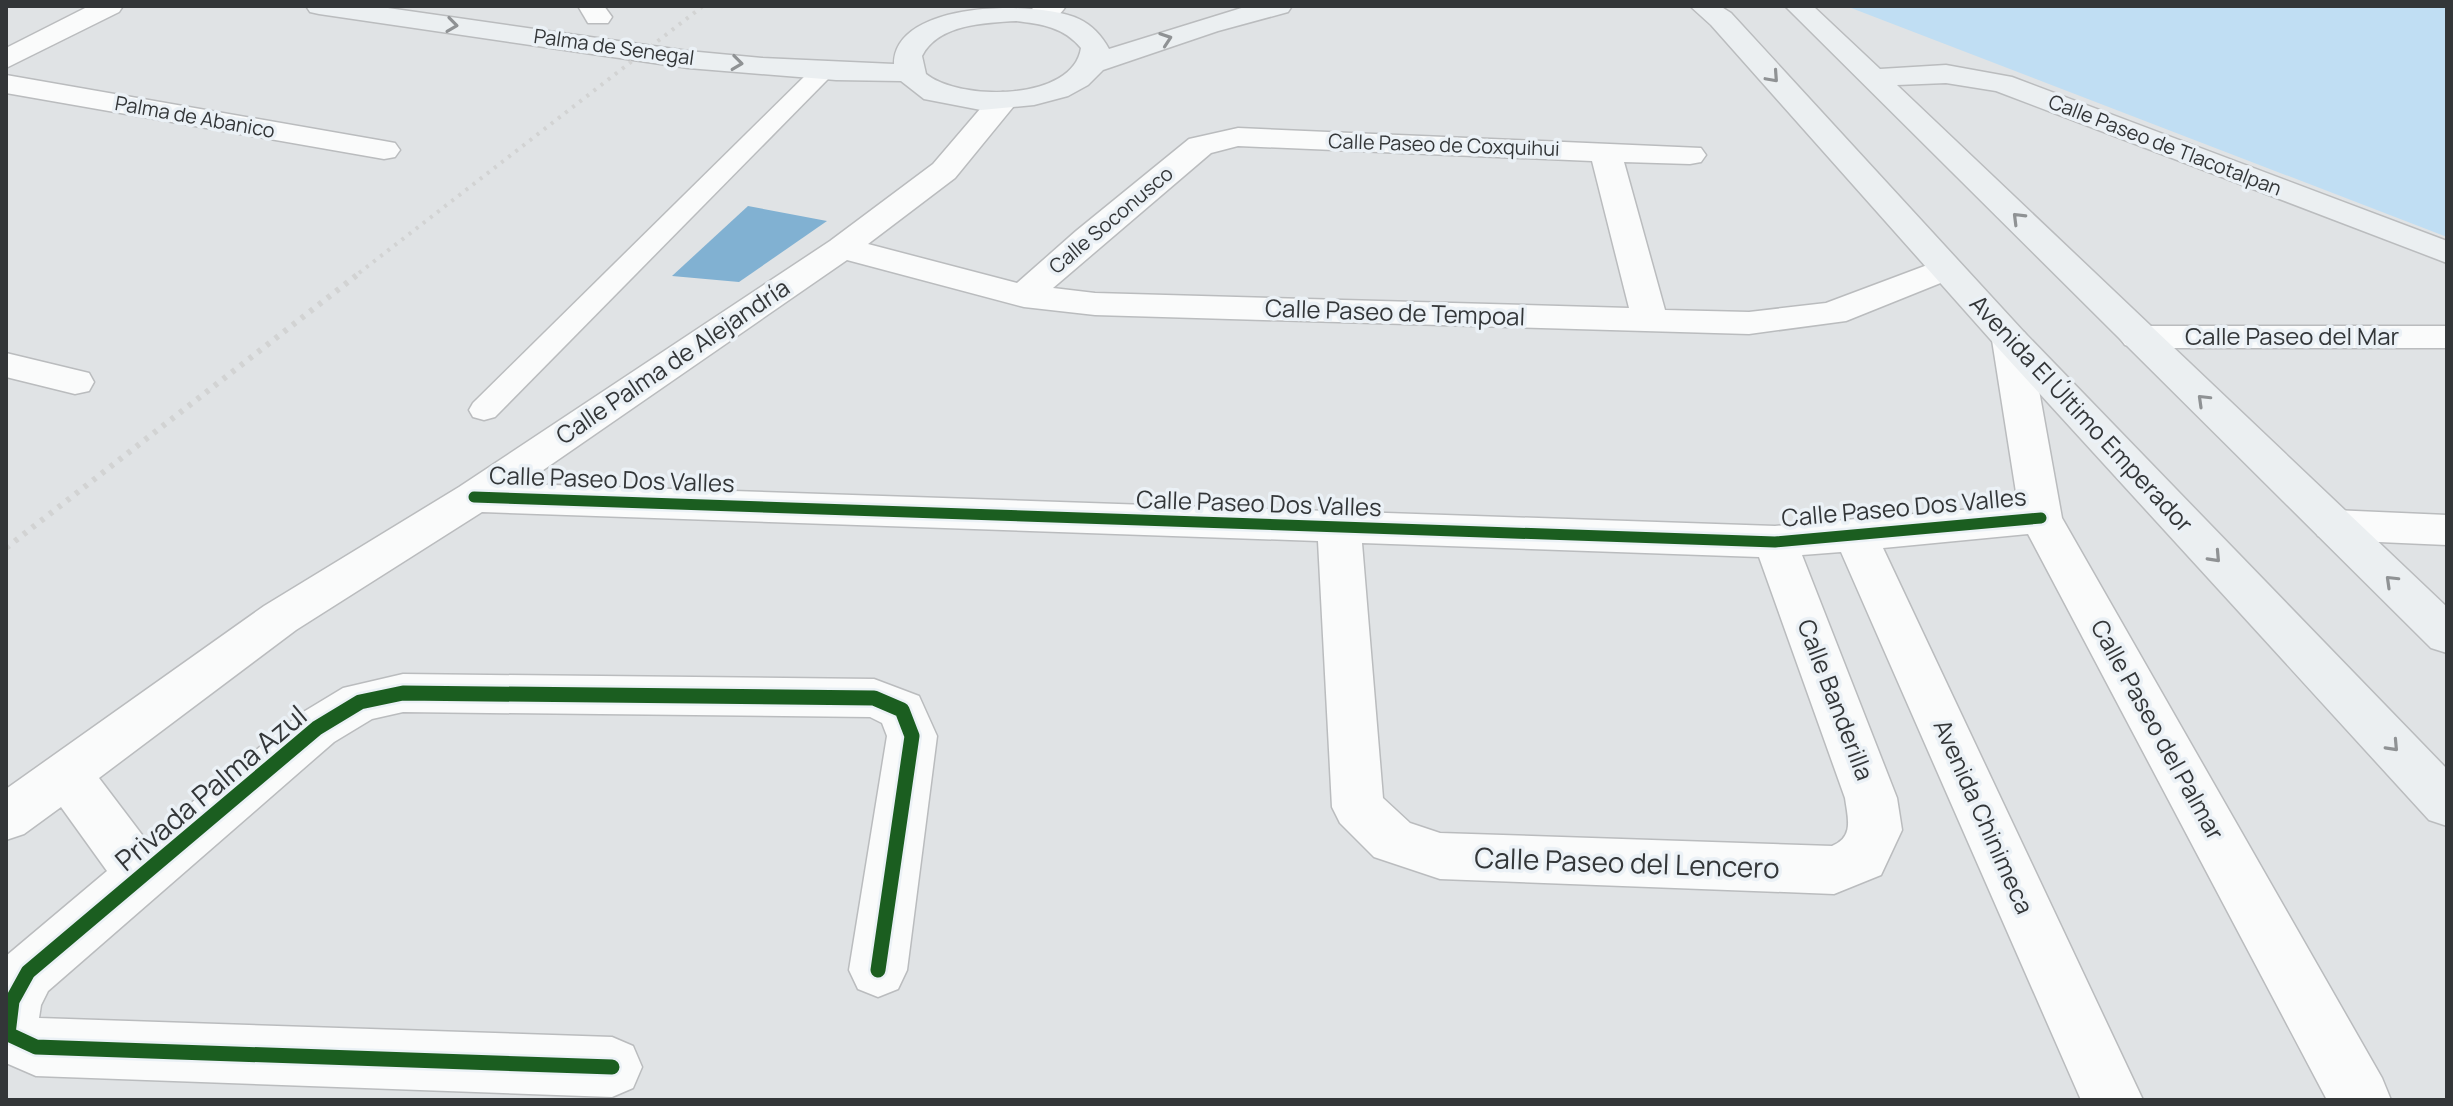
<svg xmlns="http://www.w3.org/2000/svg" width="2453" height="1106" font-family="Manrope,sans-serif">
  <rect width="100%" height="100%" fill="#e0e3e5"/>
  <polygon fill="#c0def3" points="1846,6 2447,6 2447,237"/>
  <polygon fill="#81b1d2" points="748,206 827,221 739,282 672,276"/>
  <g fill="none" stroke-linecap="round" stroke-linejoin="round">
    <defs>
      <polygon id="lane" points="821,66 829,68 832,73 829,78 495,417 484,420 473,417 469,410 473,403 813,68"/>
      <g id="street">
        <polygon points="89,6 123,6 119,12 6,68 6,48"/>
        <polygon points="578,6 604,6 612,17 608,23 588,23"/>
        <path d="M 1035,6 L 1066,6 C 1058,19 1045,24 1030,21 L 1026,15 Z"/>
        <polygon points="6,75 384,141 395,143 400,150 395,157 384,159 6,93"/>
        <path d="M 1003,92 L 1014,95 L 1018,101 L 955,178 L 868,244 L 1017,283 L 1076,231 L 1189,139 L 1238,128 L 1701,148 L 1706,155 L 1701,162 L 1690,164 L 1624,162 L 1665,310 L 1749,312 L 1826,303 L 1946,258 L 1958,262 L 1964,269 L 1958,276 L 1846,321 L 1749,334 L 1095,315 L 1024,307 L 847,260 L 523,484 L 1775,526 L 2018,505 L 1992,340 L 1998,332 L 2011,329 L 2024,332 L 2030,340 L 2062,518 L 2382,1078 L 2391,1100 L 2327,1100 L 2028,534 L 1883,548 L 2143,1100 L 2081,1100 L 1841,552 L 1802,555 L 1897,798 L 1902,830 L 1881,875 L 1834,894 L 1440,879 L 1374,857 L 1340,823 L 1332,807 L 1318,541 L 482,512 L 296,630 L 99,778 L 146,840 L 300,714 L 343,688 L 403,674 L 874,679 L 919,696 L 937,736 L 907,970 L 898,989 L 878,997 L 858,989 L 849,970 L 887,736 L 882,723 L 870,717 L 403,712 L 372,719 L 334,742 L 48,991 L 41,1005 L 39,1018 L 612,1037 L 633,1046 L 642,1067 L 633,1088 L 612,1097 L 36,1076 L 6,1063 L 6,956 L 107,871 L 61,807 L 24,834 L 6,840 L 6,789 L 264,606 L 459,487 L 830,241 L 933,164 L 992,95 ZM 1238,146 L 1592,161 L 1629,308 L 1095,293 L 1053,288 L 1211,153 ZM 1362,543 L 1759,557 L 1845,798 C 1848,819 1854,837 1832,846 L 1440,833 L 1410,823 L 1383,798 Z"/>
        <polygon points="2138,326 2447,326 2447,348 2138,348 2125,345 2119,337 2125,329"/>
        <polygon points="6,353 89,373 94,382 89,391 75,394 6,377"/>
        <polygon points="2333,510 2447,515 2447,545 2333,540 2318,536 2311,525 2318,514"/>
      </g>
      <g id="secondary">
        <path d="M 306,6 L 374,6 L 688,51 L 762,58 L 894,64 C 894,0 1038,0 1079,19 C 1092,25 1102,36 1109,49 L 1248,6 L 1292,6 L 1288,12 L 1218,31 L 1103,70 L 1088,85 L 1068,96 L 1034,105 L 981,110 L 924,99 L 901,81 L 836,80 L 688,68 L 319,14 L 310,12 ZM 1016,21 C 1041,24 1064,27 1081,48 C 1073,102 959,101 926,74 L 922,56 C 938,24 985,23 1016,21 Z"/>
        <polygon points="1690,6 1720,6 1731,13 2024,332 2447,769 2447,826 2429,820 1998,348 1711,25"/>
        <polygon points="1785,6 1813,6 1880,69 1946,65 2012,77 2447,241 2447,263 1996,91 1946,83 1897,85 2447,607 2447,653 2431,648"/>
      </g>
    </defs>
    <use href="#lane" stroke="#babcbe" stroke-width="3"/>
    <use href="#street" stroke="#babcbe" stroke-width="3"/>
    <use href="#secondary" stroke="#babcbe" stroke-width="3"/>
    <use href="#lane" fill="#fafbfb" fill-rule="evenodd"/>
    <use href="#street" fill="#fafbfb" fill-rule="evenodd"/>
    <use href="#secondary" fill="#ebeff1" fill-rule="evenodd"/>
    <polyline stroke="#d2d3d3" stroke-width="4" stroke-dasharray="3 6" stroke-linecap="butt" points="359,273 703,6"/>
    <polyline stroke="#d2d3d3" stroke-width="6" stroke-dasharray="4 7" stroke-linecap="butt" points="6,548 362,271"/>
    <defs>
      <polyline id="cycleway-far1" points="474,497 1775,542 2041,518"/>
      <polyline id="cycleway" points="612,1067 36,1047 8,1034 12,1001 28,972 317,728 360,702 403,693 874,698 902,710 912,736 878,970"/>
    </defs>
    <use href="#cycleway-far1" stroke="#ebf1f6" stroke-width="16"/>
    <use href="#cycleway" stroke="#ebf1f6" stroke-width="20"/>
    <use href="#cycleway-far1" stroke="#1b5e20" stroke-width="11"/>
    <use href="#cycleway" stroke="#1b5e20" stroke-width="15"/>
  </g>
  <defs><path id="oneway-chevron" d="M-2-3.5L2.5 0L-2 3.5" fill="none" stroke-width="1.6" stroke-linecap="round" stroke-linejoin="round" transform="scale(2)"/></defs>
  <g stroke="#8f9294">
    <use href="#oneway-chevron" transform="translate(452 25) rotate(8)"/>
    <use href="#oneway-chevron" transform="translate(1166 39) rotate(-19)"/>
    <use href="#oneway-chevron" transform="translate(737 63) rotate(7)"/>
    <use href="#oneway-chevron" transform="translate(1773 77) rotate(48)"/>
    <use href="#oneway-chevron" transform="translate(2018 218) rotate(-135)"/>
    <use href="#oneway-chevron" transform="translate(2203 400) rotate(-136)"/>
    <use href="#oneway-chevron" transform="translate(2215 557) rotate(47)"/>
    <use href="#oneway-chevron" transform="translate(2391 581) rotate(-136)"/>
    <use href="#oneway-chevron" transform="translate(2393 746) rotate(47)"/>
  </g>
  <g text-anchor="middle" stroke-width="7" stroke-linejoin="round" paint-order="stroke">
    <g font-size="20" fill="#333638" stroke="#ebf1f6">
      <text transform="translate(614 47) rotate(8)" y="7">Palma de Senegal</text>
      <text transform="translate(195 117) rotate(10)" y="7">Palma de Abanico</text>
      <text transform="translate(1444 145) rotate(2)" y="7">Calle Paseo de Coxquihui</text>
      <text transform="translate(2165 145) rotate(21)" y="7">Calle Paseo de Tlacotalpan</text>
      <text transform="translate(1111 220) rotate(-40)" y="7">Calle Soconusco</text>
    </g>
    <g font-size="24" fill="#333638" stroke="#ebf1f6">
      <text transform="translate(1395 313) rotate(2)" y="8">Calle Paseo de Tempoal</text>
      <text x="2292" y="345">Calle Paseo del Mar</text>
      <text transform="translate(673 362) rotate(-34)" y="8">Calle Palma de Alejandría</text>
      <text transform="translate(2081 414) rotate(47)" y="8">Avenida El Último Emperador</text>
      <text transform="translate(612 480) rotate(2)" y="8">Calle Paseo Dos Valles</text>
      <text transform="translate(1259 504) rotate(2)" y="8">Calle Paseo Dos Valles</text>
      <text transform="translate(1904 508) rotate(-5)" y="8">Calle Paseo Dos Valles</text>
      <text transform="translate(1835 700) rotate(69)" y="8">Calle Banderilla</text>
      <text transform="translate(2157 730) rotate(61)" y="8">Calle Paseo del Palmar</text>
      <text transform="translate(1983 817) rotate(66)" y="8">Avenida Chinimeca</text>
    </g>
    <g font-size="28" fill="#333638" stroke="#ebf1f6">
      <text transform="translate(211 788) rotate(-40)" y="10">Privada Palma Azul</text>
      <text transform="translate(1627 863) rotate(2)" y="10">Calle Paseo del Lencero</text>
    </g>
  </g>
  <rect width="2453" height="1106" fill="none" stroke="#333638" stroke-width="16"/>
</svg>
